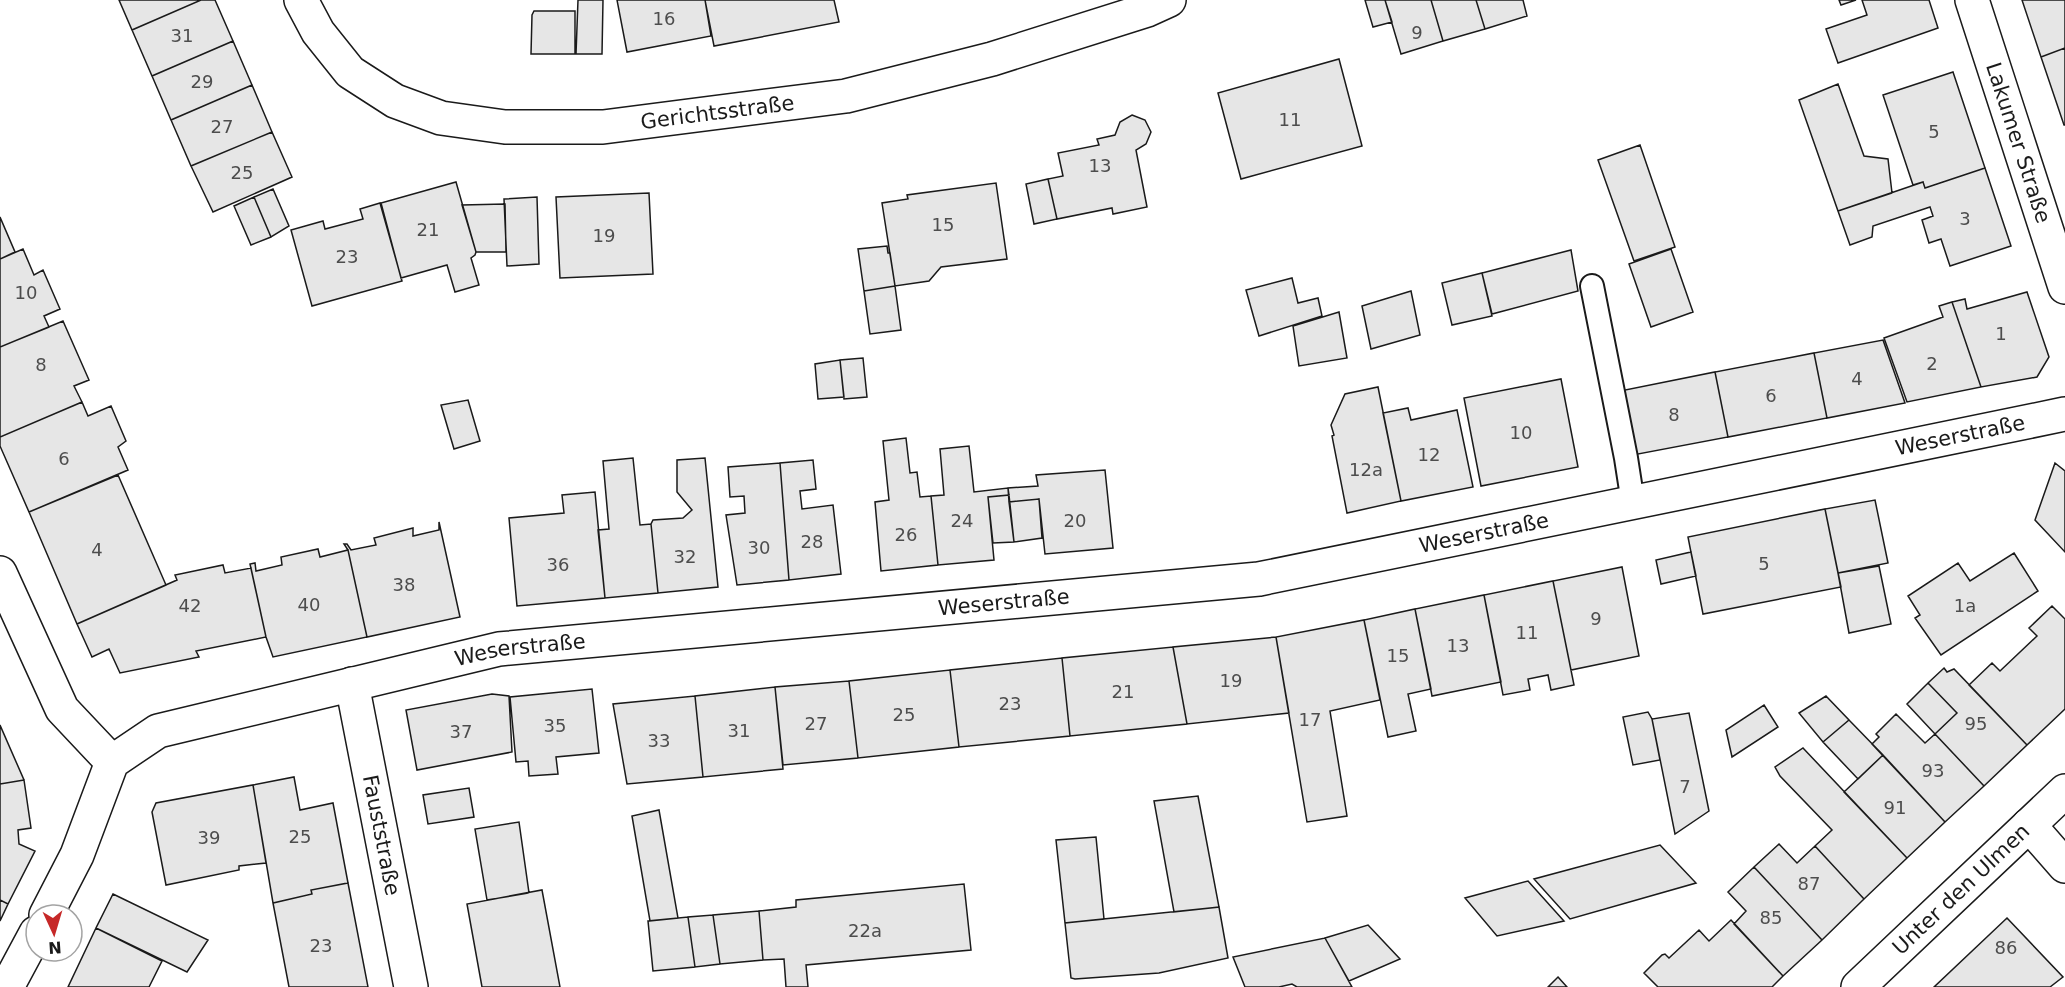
<svg xmlns="http://www.w3.org/2000/svg" width="2065" height="987" font-family="'DejaVu Sans',sans-serif">
<style>
.building{fill:#e6e6e6;stroke:#1a1a1a;stroke-width:1.5}
.lines{fill:none;stroke-linecap:round;stroke-linejoin:round}
.lane-casing{stroke:#1a1a1a;stroke-width:26}
.street-casing{stroke:#1a1a1a;stroke-width:36}
.secondary-casing{stroke:#1a1a1a;stroke-width:36}
.lane{stroke:#fff;stroke-width:22}
.street{stroke:#fff;stroke-width:33}
.secondary{stroke:#fff;stroke-width:33}
.labels{text-anchor:middle;dominant-baseline:central;stroke-width:4.5;stroke-linejoin:round;paint-order:stroke}
.number-label{font-size:18px;fill:#4d4d4d}
.street-label{font-size:21px;fill:#1a1a1a;stroke:#fff}
</style>
<rect width="100%" height="100%" fill="#fff"/>
<!-- building -->
<path class="building" d="M119,0H201L132,30Z
M201,0H215L233,41L152,76L132,30Z
M578,0H603L602,54H576Z
M617,0H705L711,36L627,52Z
M705,0H834L839,22L714,46Z
M1365,0H1385L1392,22L1373,27Z
M1385,0H1431L1443,41L1401,54Z
M1431,0H1476L1485,29L1443,41Z
M1476,0H1523L1527,16L1485,29Z
M1839,0H1856L1841,5Z
M1862,0H1929L1938,28L1838,63L1826,29L1867,15Z
M2022,0H2065V48L2041,57Z
M534,11H575V54H531L532,15Z
M233,41L252,85L171,120L152,76Z
M2065,48V125H2064L2041,57Z
M1339,59L1362,146L1241,179L1218,93Z
M1953,72L1985,168L1925,188L1923,182L1913,185L1883,95Z
M1838,84L1864,156L1888,159L1892,193L1838,211L1799,100Z
M252,85L272,132L191,166L171,120Z
M1132,115L1145,120L1151,132L1146,144L1136,150L1147,207L1113,214L1112,208L1057,219L1048,179L1063,176L1058,153L1099,145L1097,139L1115,135L1120,122Z
M272,132L292,177L213,212L191,166Z
M1640,145L1675,247L1634,261L1598,160Z
M1985,168L2011,246L1950,266L1941,239L1929,243L1922,220L1933,216L1930,207L1873,226L1872,237L1850,245L1838,211L1923,182L1925,188Z
M1048,179L1057,219L1034,224L1026,184Z
M456,182L476,252L475,255L471,258L479,285L455,292L447,265L401,278L381,203Z
M996,183L1007,259L941,267L929,281L895,286L882,203L908,199L907,195Z
M273,189L289,226L271,237L254,197Z
M649,193L653,274L560,278L556,197Z
M254,197L271,237L251,245L234,206Z
M537,197L539,264L507,266L504,199Z
M380,203L402,281L312,306L291,230L323,221L325,229L363,219L360,209Z
M505,204L506,252H476L462,205Z
M0,217L15,252L0,259Z
M887,246L888,253H890L895,286L864,291L858,249Z
M23,249L34,275L43,270L60,309L44,316L49,327L0,347V259Z
M1671,249L1693,312L1651,327L1629,264Z
M1571,250L1578,291L1492,314L1482,273Z
M1482,273L1492,316L1452,325L1442,283Z
M1292,278L1298,303L1318,298L1322,316L1259,336L1246,290Z
M895,286L901,330L870,334L864,291Z
M1411,291L1420,335L1371,349L1362,306Z
M2027,292L2049,357L2037,377L1981,387L1952,302L1965,299L1967,309Z
M1952,302L1981,387L1907,402L1884,338L1943,317L1939,306Z
M1339,312L1347,358L1299,366L1293,326Z
M63,321L89,380L74,386L82,402L0,437V347Z
M1883,340L1905,403L1827,418L1814,353Z
M1814,353L1827,418L1728,437L1715,372Z
M863,358L867,397L844,399L840,360Z
M840,360L844,397L818,399L815,364Z
M1715,372L1728,437L1633,455L1620,391Z
M1561,379L1578,467L1481,486L1464,398Z
M1378,387L1401,501L1347,513L1332,436L1334,435L1331,425L1345,394Z
M468,400L480,441L454,449L441,405Z
M82,402L88,416L111,406L126,441L118,447L128,470L29,512L0,446V437Z
M1408,408L1411,420L1457,410L1473,487L1401,501L1383,413Z
M906,438L910,473L917,472L920,497L931,496L938,565L881,571L875,502L889,500L883,441Z
M969,446L974,492L1008,488L1009,495L988,497L994,560L938,565L931,496L944,495L940,449Z
M633,458L640,525L651,524L658,593L605,598L598,530L609,529L603,461Z
M705,458L718,587L658,593L651,524L653,520L683,518L692,510L677,492V460Z
M813,460L816,489L800,491L802,509L833,505L841,574L789,580L780,463Z
M780,463L789,580L737,585L726,515L745,513L744,496L730,497L728,467Z
M2055,463L2065,471V552L2035,520Z
M1105,470L1113,548L1045,554L1039,499L1009,502L1008,488L1038,486L1036,475Z
M118,475L166,585L77,624L29,512Z
M595,492L605,598L517,606L509,518L564,513L562,495Z
M1009,495L1014,542L993,543L988,497Z
M1039,499L1042,538L1014,542L1009,502Z
M1875,500L1888,563L1838,573L1825,509Z
M1825,509L1841,587L1703,614L1688,537Z
M439,522L460,617L367,637L348,550L344,544H347L351,550L376,545L374,538L413,528V536L439,530Z
M318,549L320,557L348,550L367,637L273,657L266,637L250,564L255,563L256,571L282,565L281,557Z
M1691,552L1696,576L1661,584L1656,560Z
M2014,553L2038,591L1941,655L1915,618L1920,615L1908,596L1958,563L1970,581Z
M223,565L225,573L251,568L266,637L196,651L199,657L120,673L109,649L92,657L77,624L177,580L175,575Z
M1879,566L1891,624L1849,633L1838,573Z
M1622,567L1639,656L1571,670L1553,581Z
M1553,581L1574,685L1551,690L1548,675L1528,679L1530,690L1503,695L1484,595Z
M1484,595L1501,682L1432,696L1415,609Z
M2052,606L2065,619V709L2027,745L1969,685L1992,663L2000,671L2037,636L2029,628Z
M1415,609L1431,689L1408,694L1416,731L1388,737L1364,620Z
M1364,620L1380,700L1330,711L1347,816L1307,822L1276,637Z
M1276,637L1289,713L1187,724L1173,647Z
M1173,647L1187,724L1070,736L1062,658Z
M1062,658L1070,736L959,747L950,670Z
M1944,668L1947,672L1954,669L2027,745L1984,786L1935,734L1957,713L1928,683Z
M950,670L959,747L858,758L849,681Z
M849,681L858,758L783,765L775,687Z
M1928,683L1957,713L1935,734L1907,704Z
M775,687L783,769L703,777L695,696Z
M592,689L599,753L556,757L558,774L529,776L528,761L516,762L510,697Z
M492,694L509,696L512,752L417,770L406,710Z
M695,696L703,777L627,784L613,704Z
M1826,696L1849,720L1823,742L1799,713Z
M1764,705L1778,727L1732,757L1726,730Z
M1648,712L1652,719L1660,760L1633,765L1623,717Z
M1689,713L1709,811L1675,834L1652,719Z
M1896,714L1925,743L1935,734L1984,786L1945,822L1872,744L1879,737L1876,734Z
M1849,720L1883,755L1858,779L1823,742Z
M0,725L24,780L0,784Z
M1803,748L1907,858L1864,899L1815,846L1832,830L1780,776L1775,767Z
M1883,755L1945,822L1907,858L1844,792Z
M294,777L300,810L333,803L348,883L311,890L312,894L273,903L253,785Z
M24,780L31,828L18,830L19,844L35,851L8,904L0,900V784Z
M253,785L266,863L239,866V870L166,885L152,812L156,803Z
M469,788L474,817L428,824L423,795Z
M1198,796L1219,907L1174,912L1154,801Z
M659,810L678,918L650,921L632,816Z
M519,822L529,893L487,900L475,829Z
M1096,837L1104,919L1065,923L1056,840Z
M1779,844L1797,863L1815,846L1864,899L1822,940L1754,867Z
M1660,845L1696,883L1570,919L1534,879Z
M1754,867L1822,940L1783,976L1734,924L1746,911L1728,892Z
M1528,881L1564,921L1497,936L1465,898Z
M348,883L368,987H289L273,903L312,894L311,890Z
M964,884L971,950L806,965L808,987H786L784,959L763,960L759,911L796,907V900Z
M542,890L560,987H482L467,904Z
M113,894L208,940L187,972L96,928Z
M0,900L8,904L0,921Z
M1219,907L1228,958L1159,973L1075,979L1071,978L1065,923Z
M759,911L763,960L720,964L713,915Z
M713,915L720,964L695,967L688,917Z
M688,917L695,967L653,971L648,921Z
M2007,918L2063,977L2050,987H1934Z
M1731,920L1783,976L1772,987H1658L1644,973L1662,955L1665,954L1669,958L1699,930L1709,941Z
M1368,925L1400,959L1349,981L1325,938Z
M96,928L162,961L149,987H68Z
M1325,938L1352,987H1297L1292,984L1279,987H1245L1233,957Z
M1558,977L1567,987H1548Z"/>
<g class="lines">
<!-- lane casing -->
<g class="lane-casing">
<path id="lane" d="M1592,286L1626,458L1633,503"/>
</g>
<!-- street casing -->
<g class="street-casing">
<g id="street">
<path id="s1" d="M301,0L318,32L350,72L395,101L441,118L505,127H603L846,96L992,59L1147,10L1169,0"/>
<path id="s2" d="M1972,0L2065,287"/>
<path d="M0,573L62,709L112,762"/>
<path id="s3" d="M352,684L411,987"/>
<path d="M2029,825L2065,866"/>
<path id="s4" d="M46,915L77,855L112,762L158,731L499,649L1259,579L2065,414"/>
<path d="M7,987L36,933"/>
</g>
</g>
<!-- secondary casing -->
<g class="secondary-casing">
<g id="secondary">
<path id="s5" d="M1858,987L2065,791"/>
</g>
</g>
<!-- lane -->
<use href="#lane" class="lane"/>
<!-- street -->
<use href="#street" class="street"/>
<!-- secondary -->
<use href="#secondary" class="secondary"/>
</g>
<g class="labels">
<!-- number labels -->
<g class="number-label">
<text x="664" y="18">16</text>
<text x="1417" y="32">9</text>
<text x="182" y="35">31</text>
<text x="202" y="81">29</text>
<text x="1290" y="119">11</text>
<text x="222" y="126">27</text>
<text x="1934" y="131">5</text>
<text x="1100" y="165">13</text>
<text x="242" y="172">25</text>
<text x="1965" y="218">3</text>
<text x="943" y="224">15</text>
<text x="428" y="229">21</text>
<text x="604" y="235">19</text>
<text x="347" y="256">23</text>
<text x="26" y="292">10</text>
<text x="2001" y="333">1</text>
<text x="1932" y="363">2</text>
<text x="41" y="364">8</text>
<text x="1857" y="378">4</text>
<text x="1771" y="395">6</text>
<text x="1674" y="414">8</text>
<text x="1521" y="432">10</text>
<text x="1429" y="454">12</text>
<text x="64" y="458">6</text>
<text x="1366" y="469">12a</text>
<text x="962" y="520">24</text>
<text x="1075" y="520">20</text>
<text x="906" y="534">26</text>
<text x="812" y="541">28</text>
<text x="759" y="547">30</text>
<text x="97" y="549">4</text>
<text x="685" y="556">32</text>
<text x="1764" y="563">5</text>
<text x="558" y="564">36</text>
<text x="404" y="584">38</text>
<text x="309" y="604">40</text>
<text x="190" y="605">42</text>
<text x="1965" y="605">1a</text>
<text x="1596" y="618">9</text>
<text x="1527" y="632">11</text>
<text x="1458" y="645">13</text>
<text x="1398" y="655">15</text>
<text x="1231" y="680">19</text>
<text x="1123" y="691">21</text>
<text x="1010" y="703">23</text>
<text x="904" y="714">25</text>
<text x="1310" y="719">17</text>
<text x="816" y="723">27</text>
<text x="1976" y="723">95</text>
<text x="555" y="725">35</text>
<text x="739" y="730">31</text>
<text x="461" y="731">37</text>
<text x="659" y="740">33</text>
<text x="1933" y="770">93</text>
<text x="1685" y="786">7</text>
<text x="1895" y="807">91</text>
<text x="300" y="836">25</text>
<text x="209" y="837">39</text>
<text x="1809" y="883">87</text>
<text x="1771" y="917">85</text>
<text x="865" y="930">22a</text>
<text x="321" y="945">23</text>
<text x="2006" y="947">86</text>
</g>
<!-- street labels -->
<g class="street-label">
<text stroke="none"><textPath href="#s1" startOffset="468">Gerichtsstraße</textPath></text>
<text stroke="none"><textPath href="#s2" startOffset="150">Lakumer Straße</textPath></text>
<text stroke="none"><textPath href="#s4" startOffset="2052">Weserstraße</textPath></text>
<text stroke="none"><textPath href="#s4" startOffset="1566">Weserstraße</textPath></text>
<text stroke="none"><textPath href="#s4" startOffset="1080">Weserstraße</textPath></text>
<text stroke="none"><textPath href="#s4" startOffset="594">Weserstraße</textPath></text>
<text stroke="none"><textPath href="#s3" startOffset="154">Fauststraße</textPath></text>
<text stroke="none"><textPath href="#s5" startOffset="142">Unter den Ulmen</textPath></text>
</g>
</g>
<!-- north arrow -->
<g transform="translate(54 933) rotate(176)"><circle r="28" fill="#ffffff" stroke="#a3a3a3" stroke-width="1.5"/>
<path d="M0-4.5L10 22L0 15L-10 22Z" fill="#c62828"/>
<text y="-9" font-size="16" font-weight="bold" text-anchor="middle" fill="#1a1a1a">N</text>
</g>
</svg>
